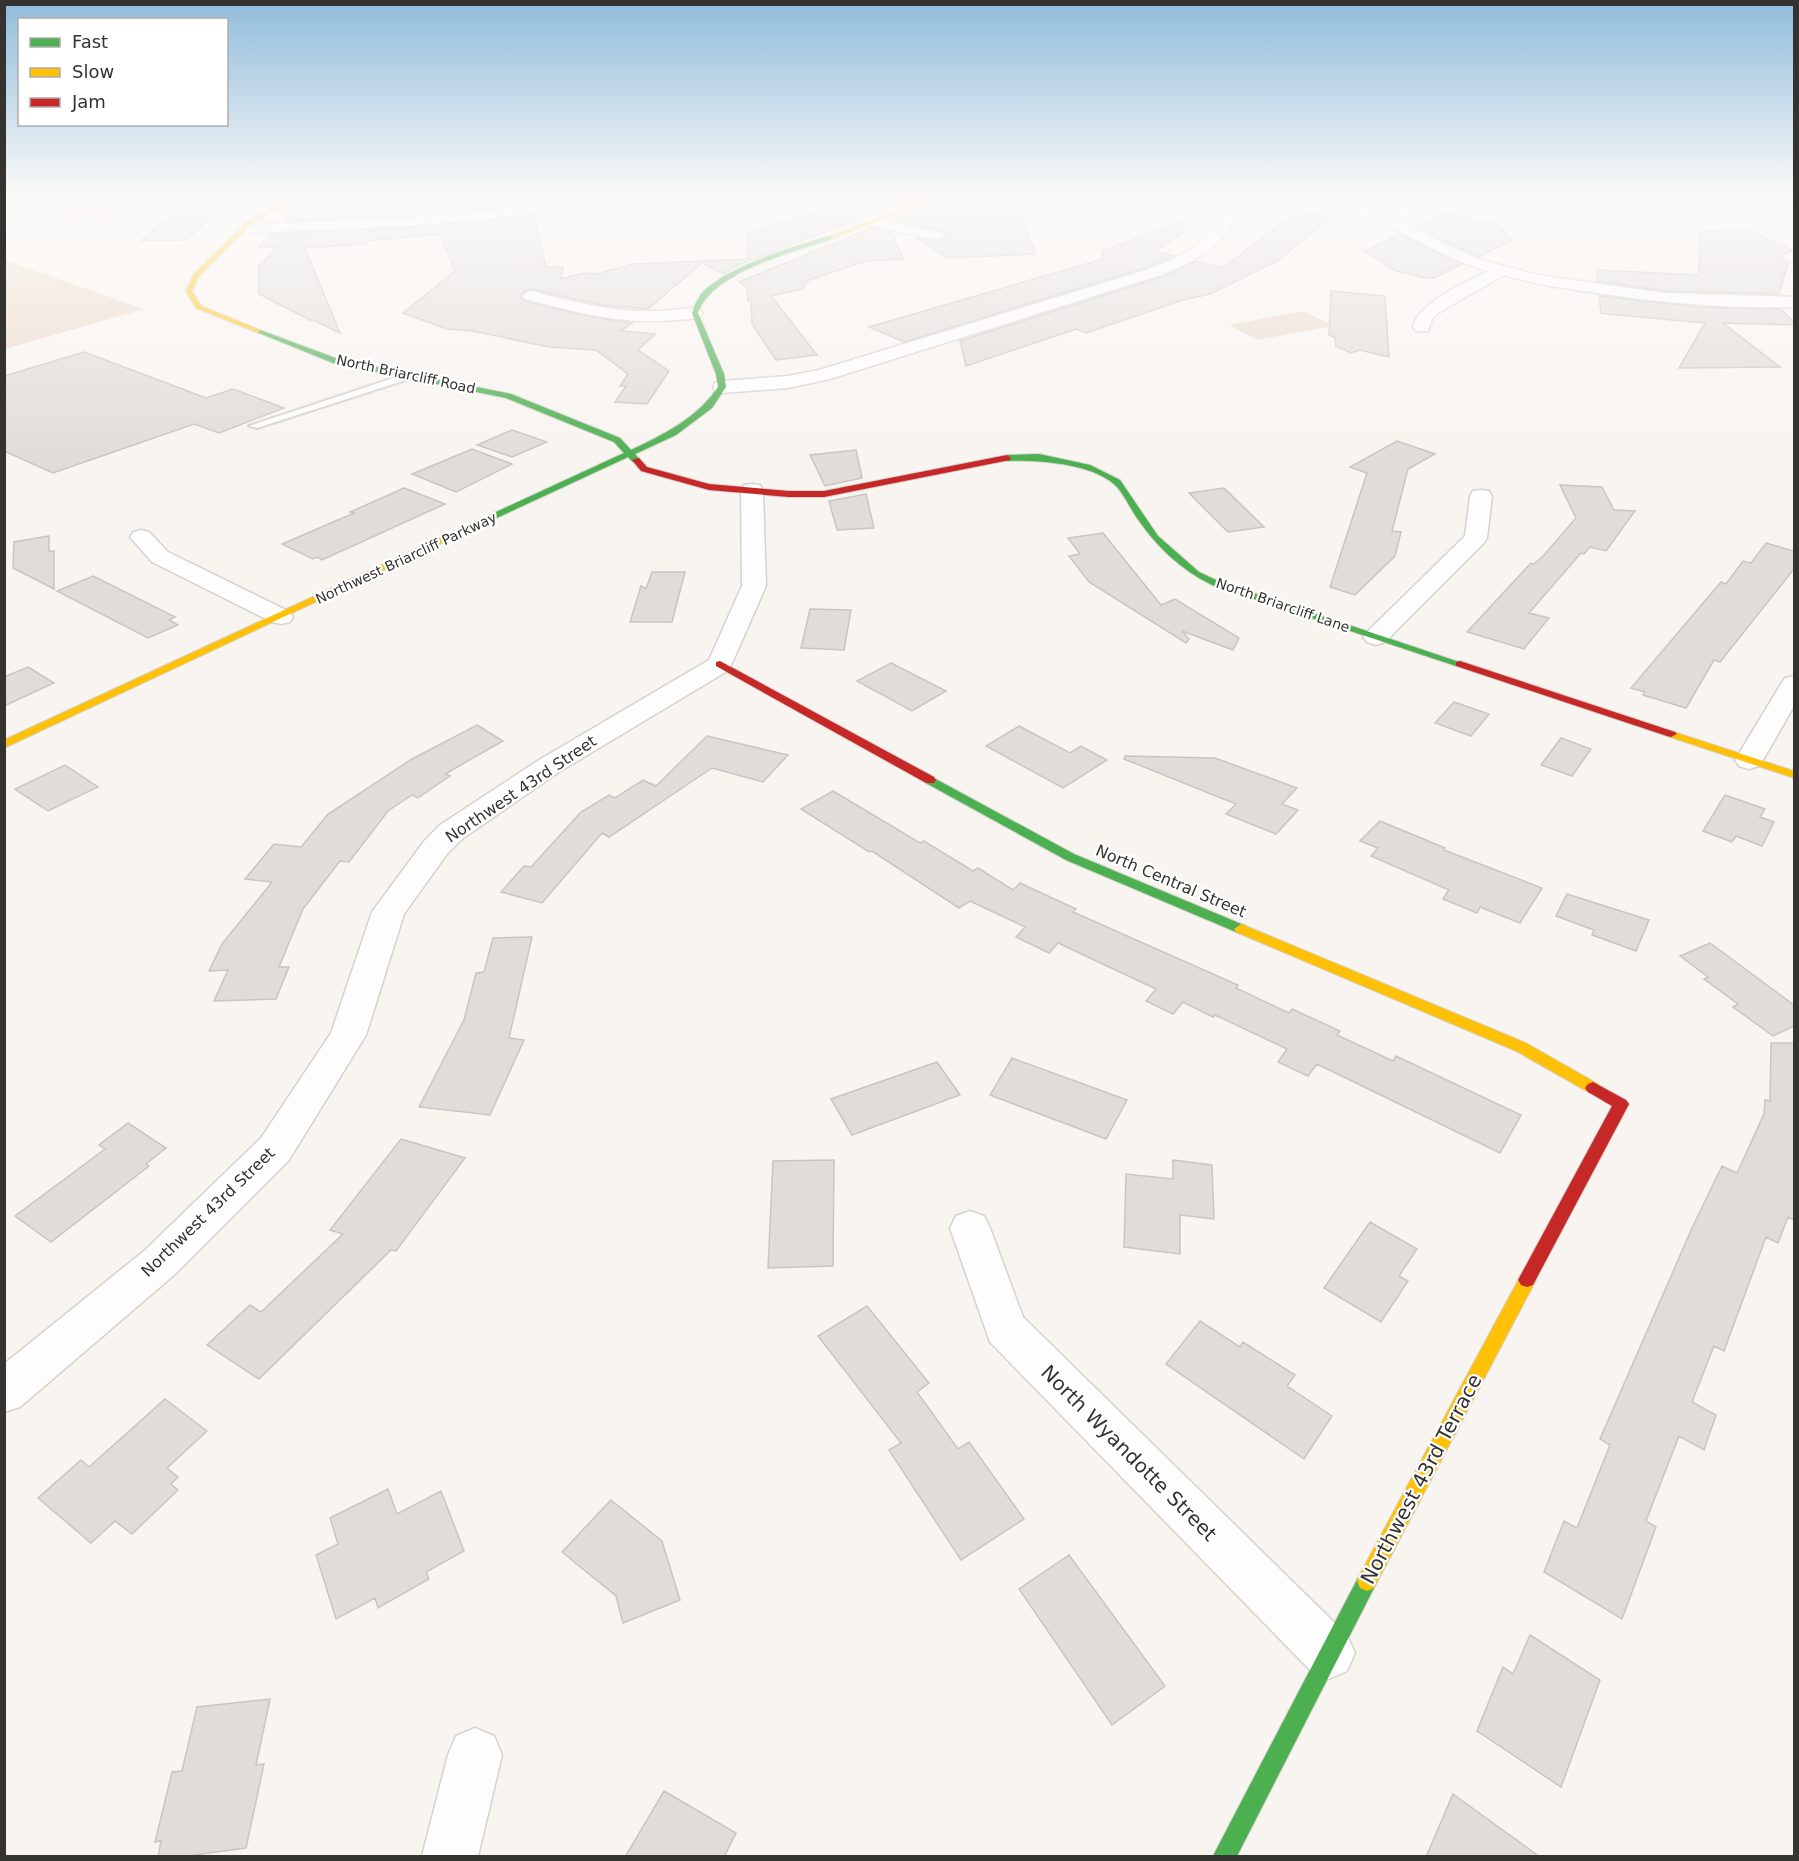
<svg xmlns="http://www.w3.org/2000/svg" width="1799" height="1861" font-family="'DejaVu Sans',sans-serif">
<style>
.green{fill:#eadacb}
.building{fill:#dfdcd9;stroke:#c8c5c2;stroke-width:1.5}
.lines{fill:none;stroke-linecap:round;stroke-linejoin:round}
.lane-casing{stroke:#d5d2cf;stroke-width:4}
.street-casing{stroke:#d5d2cf;stroke-width:3}
.fast-casing{stroke:#d5d2cf;stroke-width:2}
.slow-casing{stroke:#d5d2cf;stroke-width:2}
.jam-casing{stroke:#d5d2cf;stroke-width:2}
.lane{fill:#fefdfd;fill-rule:evenodd}
.street{fill:#fefdfd;fill-rule:evenodd}
.fast{fill:#4caf50;fill-rule:evenodd}
.slow{fill:#ffc107;fill-rule:evenodd}
.jam{fill:#c62828;fill-rule:evenodd}
.labels{text-anchor:middle;dominant-baseline:central;stroke-width:4.5;stroke-linejoin:round;paint-order:stroke}
.far-street-label{font-size:14px;fill:#353330;stroke:#fff}
.street-label{font-size:16px;fill:#353330;stroke:#fff}
.near-street-label{font-size:20px;fill:#353330;stroke:#fff}
</style>
<rect width="100%" height="100%" fill="#f8f4f0"/>
<!-- green -->
<path class="green" d="M99,197H137L95,218L59,216Z
M5,260L132,305L144,309L5,349Z
M1304,311L1333,326L1257,340L1229,325Z"/>
<!-- building -->
<path class="building" d="M211,197H233L186,240L141,241L186,202Z
M478,197H529L531,205L406,216L284,221L296,209L384,207V205L438,203Z
M848,197H917L738,265L723,274L702,263L648,309L601,305L532,289L523,292L521,297L524,301L582,315L632,323L621,331L655,334L638,350L669,371L647,404L615,402L626,386H620L628,374L596,350L549,347L473,331L447,329L403,313L455,271L440,234L367,241L366,244L305,248L340,333L313,320H310L259,294V266L278,247H259L272,234L406,228L534,216L546,267H563L561,279L584,273L596,274L634,264L748,259V234L852,200Z
M946,197H1014L1036,254L948,258L914,237L939,242L947,237L943,231L893,220Z
M1299,210L1330,218L1277,261L1210,294L1183,300L1086,333L1076,329L966,366L960,341L1162,277L1196,261L1223,268Z
M1445,214L1498,225L1512,240L1478,257L1416,227Z
M1180,222L1185,232L1155,251L1174,256L1148,267L904,342L869,327L1103,259L1102,251Z
M872,228L892,232L903,259L866,261L809,280L802,289L771,296L817,355L776,360L752,324L751,300L748,301L747,287L739,282Z
M1746,229L1792,250L1780,257L1788,263L1779,294L1665,291L1598,281L1597,270L1699,275L1700,232Z
M1400,234L1444,256L1462,264L1434,278H1426L1396,271L1364,251Z
M1331,291L1385,296L1389,357L1360,350L1351,353L1336,346L1335,338L1329,335Z
M1599,296L1698,307L1781,309L1794,322V325L1723,323L1780,367L1679,368L1705,323L1608,314L1601,313Z
M84,352L206,398L233,389L284,408L219,433L194,424L53,473L4,451V376Z
M512,430L547,442L512,457L477,445Z
M1397,441L1435,454L1408,469L1392,531L1401,532L1395,556L1355,595L1330,587L1367,473L1350,467Z
M472,449L512,464L456,492L412,474Z
M856,450L862,478L825,486L810,455Z
M1560,485L1602,487L1614,510L1635,511L1606,551L1590,547L1584,554L1581,553L1529,613L1549,618L1524,649L1467,632L1531,563L1534,564L1544,555L1576,518Z
M404,488L445,504L322,560L317,557L313,559L282,544L354,513L350,512Z
M1224,488L1264,527L1228,532L1189,493Z
M866,494L874,528L837,530L829,501Z
M1103,533L1161,605L1175,599L1239,638L1233,650L1182,631L1189,639L1186,643L1089,582L1069,556L1080,554L1068,538Z
M49,536V551H54V589L13,568L14,542Z
M1766,543L1794,551V569L1720,662L1714,660L1686,708L1643,695L1645,692L1631,688L1721,582L1726,584L1743,561L1751,563Z
M652,572H685L672,622H630L641,586L646,589Z
M93,576L175,617L169,620L178,625L148,638L57,591Z
M810,609L851,610L844,650L801,648Z
M891,663L946,691L912,711L857,681Z
M28,667L54,683L4,706V677Z
M1454,702L1489,714L1471,736L1435,723Z
M477,725L503,741L445,774L450,776L418,798L412,795L388,811L349,862L340,861L303,909L279,967H289L276,999L214,1001L228,970L209,971L222,944L272,882L245,879L274,844L301,847L328,814L412,759Z
M1019,726L1070,753L1081,746L1107,760L1063,788L986,746Z
M707,736L788,755L763,782L712,768L609,837L602,833L542,903L501,892L524,866L531,867L581,812L609,795L615,798L643,780L656,786Z
M1561,738L1591,749L1572,776L1541,765Z
M1125,756L1215,758L1297,788L1282,804L1298,810L1276,834L1226,814L1236,804L1124,759Z
M65,765L98,787L48,811L15,789Z
M833,791L920,843L924,841L973,871L978,868L1013,890L1020,883L1076,909L1073,912L1238,985L1236,988L1289,1013L1292,1009L1340,1031L1337,1035L1393,1061L1396,1056L1521,1115L1500,1153L1317,1064L1308,1076L1278,1062L1287,1049L1215,1015L1213,1017L1183,1002L1173,1014L1146,1001L1156,989L1058,943L1049,953L1016,937L1025,927L970,901L959,908L872,851L869,852L801,809Z
M1725,795L1765,809L1760,817L1774,822L1762,846L1736,836L1732,842L1703,831Z
M1380,821L1445,848L1444,850L1542,888L1520,923L1480,907L1477,913L1443,899L1449,890L1371,856L1378,848L1360,841Z
M1567,894L1649,920L1636,951L1592,935L1594,930L1556,916Z
M532,937L509,1038L524,1040L490,1115L419,1107L464,1020L476,973L484,972L493,938Z
M1710,943L1794,1005V1026L1773,1036L1733,1007L1738,1004L1704,979L1708,977L1680,956Z
M1771,1043H1794V1220L1788,1217L1778,1243L1766,1237L1724,1351L1714,1346L1692,1402L1716,1415L1704,1450L1679,1436L1646,1521L1656,1527L1622,1619L1544,1572L1564,1521L1577,1528L1610,1445L1600,1439L1692,1228L1722,1166L1737,1173L1764,1114L1765,1100L1770,1101Z
M1012,1058L1127,1100L1106,1139L990,1095Z
M937,1062L960,1095L852,1135L831,1099Z
M128,1123L166,1148L146,1164L149,1166L51,1242L15,1216L105,1149L99,1145Z
M401,1139L465,1158L396,1251L391,1250L259,1379L207,1345L250,1305L261,1312L343,1234L330,1230Z
M834,1160L833,1266L768,1268L773,1161Z
M1173,1160L1212,1165L1214,1219L1180,1215V1254L1124,1247L1126,1174L1173,1179Z
M1370,1222L1417,1249L1399,1276L1408,1281L1381,1322L1324,1288Z
M867,1306L929,1383L917,1392L958,1449L969,1442L1024,1519L961,1560L889,1450L901,1443L818,1336Z
M1200,1321L1240,1347L1243,1342L1295,1375L1287,1386L1332,1416L1304,1459L1166,1364Z
M165,1399L207,1431L167,1468L178,1477L171,1484L178,1490L132,1534L115,1521L91,1543L38,1498L81,1460L89,1467Z
M388,1489L397,1514L441,1491L464,1551L426,1572L429,1579L378,1608L375,1598L336,1619L316,1555L338,1544L330,1518Z
M611,1500L662,1541L680,1600L623,1623L616,1596L562,1552Z
M1069,1555L1165,1686L1112,1725L1019,1589Z
M1530,1635L1600,1680L1561,1787L1477,1731L1503,1667L1513,1674Z
M270,1699L256,1765L264,1764L246,1848L179,1857H158L161,1841L155,1842L172,1772L182,1771L197,1707Z
M664,1791L736,1833L724,1857H625Z
M1453,1794L1540,1857H1426Z"/>
<g class="lines">
<!-- lane casing -->
<g class="lane-casing">
<path id="lane" d="M412,372L417,375L415,377L257,428L249,426Z"/>
</g>
<!-- street casing -->
<g class="street-casing">
<path id="street" d="M1224,197H1238C1231,247 1202,257 1161,275L830,379L788,388L722,393L715,391L713,387L715,383L722,381L788,376L819,370L1149,269C1189,252 1216,244 1224,197Z
M1278,197H1310L1380,213L1413,203L1420,197H1436L1423,209L1393,219L1475,258L1538,275L1665,293L1794,297V307C1730,309 1666,303 1603,294C1569,289 1536,285 1504,275L1438,313L1432,319L1428,331H1416L1413,327C1420,300 1465,284 1488,271C1448,260 1414,236 1375,221C1346,210 1315,206 1285,201Z
M540,206L547,210L545,213L406,226L243,233L236,229L243,225L406,218Z
M870,217L943,233L945,236L938,240L865,224L863,221L865,218Z
M1790,252L1794,254V263L1785,260L1782,257Z
M531,291C579,303 622,315 673,310C683,309 697,305 703,313C698,320 686,319 677,320C622,325 579,313 525,299L523,296L525,293Z
M752,484L760,485L763,490L766,586L729,670L559,772L462,839L447,854L404,914L366,1035L289,1160L174,1275L20,1407L4,1412V1364L144,1251L261,1138L331,1033L372,912L425,840L440,825L539,760L709,660L742,586L741,490L744,485Z
M1481,490L1489,491L1492,496L1487,538L1484,543L1385,642L1376,645L1367,642L1363,637L1367,632L1465,536L1470,496L1473,491Z
M141,530L149,532L168,552L290,612L293,617L290,622L281,624L272,622L152,562L130,537L133,532Z
M1794,676V706L1763,760L1759,766L1749,769L1739,766L1735,760L1781,684L1785,678Z
M970,1211L984,1216L990,1228L1023,1317L1347,1635L1355,1653L1347,1671L1329,1679L1311,1671L990,1342L950,1228L956,1216Z
M475,1728L494,1736L502,1755L478,1856H422L448,1755L456,1736Z"/>
</g>
<!-- fast casing -->
<g class="fast-casing">
<path id="fast" d="M832,235L834,238C796,252 712,271 698,313L724,374L726,387L712,408L676,435L635,454L640,460L639,462H633L628,457L460,535L457,534V530L624,453L614,442L506,398L333,363L254,331L260,330L338,359L511,394L620,438L631,450C665,434 697,418 718,387L716,374L692,313C695,304 699,295 706,289C734,264 796,246 832,235Z
M1039,454L1090,465L1120,480L1158,536L1199,572L1218,581L1465,664L1464,666H1456L1212,585C1181,570 1156,546 1137,518C1130,508 1123,492 1114,484C1089,463 1037,460 1007,461L1003,458L1007,455Z
M930,776L1074,854L1246,926L1248,929L1241,934L1236,932L1066,860L926,783L924,780Z
M1367,1571L1374,1574L1377,1581L1374,1588L1237,1856H1213L1360,1574Z"/>
</g>
<!-- slow casing -->
<g class="slow-casing">
<path id="slow" d="M292,197H300L252,223L199,276L192,291L201,306L260,330V332H256L196,308L186,291L194,274L248,221Z
M931,197H940L834,238L829,237Z
M457,530L465,532L4,748V740Z
M1671,731L1794,771V778L1667,736L1665,734Z
M1241,924L1526,1043L1598,1084L1601,1088L1598,1092H1588L1516,1051L1236,932L1234,929Z
M1527,1273L1533,1275L1536,1280L1374,1588L1367,1591L1360,1588L1357,1581L1360,1574L1521,1275Z"/>
</g>
<!-- jam casing -->
<g class="jam-casing">
<path id="jam" d="M1007,455L1011,458L1010,460L824,497H789L709,490L641,471L632,460L639,458L647,467L709,484L789,491H824Z
M720,661L934,777L936,780L934,783H926L716,666V662Z
M1460,661L1675,732L1677,734L1671,737L1667,736L1456,666V662Z
M1593,1082L1626,1100L1629,1104L1533,1285L1527,1287L1521,1285L1518,1280L1612,1106L1588,1092L1585,1088L1588,1084Z"/>
</g>
<!-- lane -->
<use href="#lane" class="lane"/>
<!-- street -->
<use href="#street" class="street"/>
<!-- fast -->
<use href="#fast" class="fast"/>
<!-- slow -->
<use href="#slow" class="slow"/>
<!-- jam -->
<use href="#jam" class="jam"/>
</g>
<!-- sky -->
<linearGradient id="sky" x2="0" y2="1"><stop stop-color="#90bcdb"/><stop offset="0.43" stop-color="#fcfaf8"/><stop offset="1" stop-color="#fcfaf8" stop-opacity="0"/></linearGradient>
<rect width="1799" height="458" fill="url(#sky)"/>
<g class="labels">
<!-- far-street labels -->
<g class="far-street-label">
<text transform="translate(406 374) rotate(12)">North Briarcliff Road</text>
<text transform="translate(406 558) rotate(-25)">Northwest Briarcliff Parkway</text>
<text transform="translate(1283 605) rotate(19)">North Briarcliff Lane</text>
</g>
<!-- street labels -->
<g class="street-label">
<text transform="translate(521 789) rotate(-34)">Northwest 43rd Street</text>
<text transform="translate(1171 881) rotate(23)">North Central Street</text>
<text transform="translate(208 1212) rotate(-44)">Northwest 43rd Street</text>
</g>
<!-- near-street labels -->
<g class="near-street-label">
<text transform="translate(1129 1453) rotate(45)">North Wyandotte Street</text>
<text transform="translate(1421 1479) rotate(-62)">Northwest 43rd Terrace</text>
</g>
</g>
<!-- border -->
<rect width="1799" height="1861" fill="none" stroke="#353330" stroke-width="12"/>
<!-- legend -->
<rect x="18" y="18" width="210" height="108" fill="#ffffff" stroke="#aeadac" stroke-width="1.5"/>
<rect x="30" y="38" width="30" height="9" fill="#4caf50" stroke="#aeadac" stroke-width="1.5"/>
<text x="72" y="48" font-size="18" fill="#353330">Fast</text>
<rect x="30" y="68" width="30" height="9" fill="#ffc107" stroke="#aeadac" stroke-width="1.5"/>
<text x="72" y="78" font-size="18" fill="#353330">Slow</text>
<rect x="30" y="98" width="30" height="9" fill="#c62828" stroke="#aeadac" stroke-width="1.5"/>
<text x="72" y="108" font-size="18" fill="#353330">Jam</text>
</svg>
